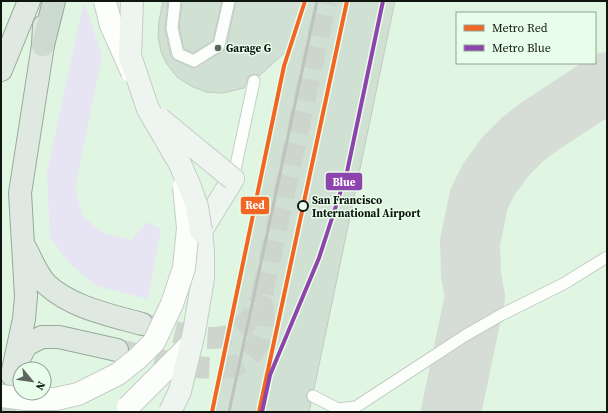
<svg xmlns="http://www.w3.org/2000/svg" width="608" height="413" font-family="'Source Serif 4',serif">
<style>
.built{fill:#e1f5e3;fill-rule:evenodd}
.green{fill:#e7e5f3}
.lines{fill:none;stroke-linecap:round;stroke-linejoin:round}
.taxiway{stroke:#d6ddd6;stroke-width:60}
.building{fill:#d0e0d2;stroke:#c2cac3}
.tertiary-tunnel{stroke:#cdd6cd;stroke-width:22;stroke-dasharray:22 11;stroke-linecap:butt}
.primary-tunnel{stroke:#cdd6cd;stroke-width:22;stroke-dasharray:22 11;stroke-linecap:butt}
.service-casing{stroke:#c4cdc5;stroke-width:13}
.secondary-casing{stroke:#c4cdc5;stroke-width:24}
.primary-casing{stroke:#97a99a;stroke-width:24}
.motorway-casing{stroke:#97a99a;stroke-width:24}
.service{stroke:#fcfefc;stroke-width:11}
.secondary{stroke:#eef4ef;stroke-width:22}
.primary{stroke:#e0e9e1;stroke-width:22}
.motorway{stroke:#cddacf;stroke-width:22}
.rail{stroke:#bec2be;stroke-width:3}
.tertiary-bridge-casing{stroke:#c4cdc5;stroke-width:24;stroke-linecap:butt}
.secondary-bridge-casing{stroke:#c4cdc5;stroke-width:24;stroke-linecap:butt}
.tertiary-bridge{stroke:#fcfefc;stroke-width:22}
.secondary-bridge{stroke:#eef4ef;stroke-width:22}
.metro-1-casing{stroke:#e9fdeb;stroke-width:7}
.metro-2-casing{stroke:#e9fdeb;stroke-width:7}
.metro-1{stroke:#f26522;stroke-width:4}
.metro-2{stroke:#8e44ad;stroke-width:4}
.poi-dot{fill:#5d655e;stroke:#e9fdeb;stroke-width:1.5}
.stop-dot{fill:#e9fdeb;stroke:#0f1610;stroke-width:2}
.labels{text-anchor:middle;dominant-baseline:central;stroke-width:3;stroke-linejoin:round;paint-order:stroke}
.poi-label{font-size:11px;font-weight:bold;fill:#0f1610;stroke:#e9fdeb;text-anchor:start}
.stop-label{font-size:11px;font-weight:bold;fill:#0f1610;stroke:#e9fdeb;text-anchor:start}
.line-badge{stroke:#e9fdeb;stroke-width:1.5}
.badge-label{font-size:11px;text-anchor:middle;font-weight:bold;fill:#fff}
</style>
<rect width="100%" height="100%" fill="#eef8ee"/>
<!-- built -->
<path class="built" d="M1,1H607V412H1ZM457,13H595V63H457ZM20,369H44V393H20Z"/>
<!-- green -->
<path class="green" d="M84,1L102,56L75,188L83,217L103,233L132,240L147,222L161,229L148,299L97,286L70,264L50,237L47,173Z"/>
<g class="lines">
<!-- taxiway -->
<path class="taxiway" d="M451,412L475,297L471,275L470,242L479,199L489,179L505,157L523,139L540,126L607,82"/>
</g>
<!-- building -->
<path class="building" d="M163,1H168L165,29L171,56L175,60L194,68L223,51L226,47L236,1H395L314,389L309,390L306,396L307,400L311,403L309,412H215L291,47L259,76L255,74L249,76L244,88L223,93L206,92L191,86L177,77L167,64L161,52L158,36L159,21Z
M182,1H222L213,41L193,53L184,49L179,28Z"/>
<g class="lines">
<!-- tertiary-tunnel -->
<path class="tertiary-tunnel" d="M262,294L326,1"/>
<!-- primary-tunnel -->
<path class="primary-tunnel" d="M143,324C165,329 206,343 227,336C237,333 250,320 255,312C258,307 260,300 262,295
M123,351C149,357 218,378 241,363C248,359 257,348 260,339C265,325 263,309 262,294
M5,412L11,378"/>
<!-- service casing -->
<g class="service-casing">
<path id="service" d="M175,1L172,28L178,54L194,61L219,45L229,1
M233,179L254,81
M313,396L338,409L355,407
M348,412L466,335L501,315L565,283L607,257"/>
</g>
<!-- secondary casing -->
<g class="secondary-casing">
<path id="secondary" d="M194,332L203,278V252L201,231L233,179"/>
</g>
<!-- primary casing -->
<g class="primary-casing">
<path id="primary" d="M1,70L29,1
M26,249C32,261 37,274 46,284C72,308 110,315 142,324
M17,363L26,345L42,337H59L117,350
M12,375L24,319L26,296L20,193L43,45L44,26"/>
</g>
<!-- motorway casing -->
<g class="motorway-casing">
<path id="motorway" d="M43,45L54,1"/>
</g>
<!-- service -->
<use href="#service" class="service"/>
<!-- secondary -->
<use href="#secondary" class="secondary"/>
<!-- primary -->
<use href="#primary" class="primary"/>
<!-- motorway -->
<use href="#motorway" class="motorway"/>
<!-- rail -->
<path class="rail" d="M229,412L317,1"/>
<!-- tertiary-bridge casing -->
<g class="tertiary-bridge-casing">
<path id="tertiary-bridge" d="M105,1L111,25L132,72
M1,396L26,399H56L78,394L118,374L138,358L154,342L172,304L184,268L188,228L184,186
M128,407L191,344"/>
</g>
<!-- secondary-bridge casing -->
<g class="secondary-bridge-casing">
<path id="secondary-bridge" d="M132,1L130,56L148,109L180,164L190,187L197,207L201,231
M160,119L233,179
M170,412L180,391L194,332"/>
</g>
<!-- tertiary-bridge -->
<use href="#tertiary-bridge" class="tertiary-bridge"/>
<!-- secondary-bridge -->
<use href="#secondary-bridge" class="secondary-bridge"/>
<!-- metro-1 casing -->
<g class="metro-1-casing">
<path id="metro-1" d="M212,412L284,66L305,1
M259,412L347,1"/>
</g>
<!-- metro-2 casing -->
<g class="metro-2-casing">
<path id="metro-2" d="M262,412L270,375L319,258L347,172L383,1"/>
</g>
<!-- metro-1 -->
<use href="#metro-1" class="metro-1"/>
<!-- metro-2 -->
<use href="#metro-2" class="metro-2"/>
</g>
<!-- markers -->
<circle class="poi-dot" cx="218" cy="48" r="4"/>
<circle class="stop-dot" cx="303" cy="206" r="5"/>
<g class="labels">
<!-- poi labels -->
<g class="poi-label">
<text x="226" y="48">Garage G</text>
</g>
<!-- stop labels -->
<g class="stop-label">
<text x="312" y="200">San Francisco<tspan x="312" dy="13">International Airport</tspan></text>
</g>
</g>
<g class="line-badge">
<rect x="325" y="172" width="38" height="19" rx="4" fill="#8e44ad"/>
<rect x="240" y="196" width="30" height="19" rx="4" fill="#f26522"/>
</g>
<g class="badge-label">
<text x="344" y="186">Blue</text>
<text x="255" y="209">Red</text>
</g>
<!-- border -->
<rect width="608" height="413" fill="none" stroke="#0f1610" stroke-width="4"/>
<!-- legend -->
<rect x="456" y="12" width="140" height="52" fill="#e9fdeb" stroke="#92a193"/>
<rect x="464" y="25" width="20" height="6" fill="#f26522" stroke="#92a193"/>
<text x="492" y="32" font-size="12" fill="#0f1610">Metro Red</text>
<rect x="464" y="45" width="20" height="6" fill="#8e44ad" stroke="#92a193"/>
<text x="492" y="52" font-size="12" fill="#0f1610">Metro Blue</text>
<!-- north arrow -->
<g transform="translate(32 381) rotate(119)"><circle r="19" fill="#e9fdeb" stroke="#92a193"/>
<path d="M0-3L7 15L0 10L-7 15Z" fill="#5d655e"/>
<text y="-6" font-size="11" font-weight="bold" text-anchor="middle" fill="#0f1610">N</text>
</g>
</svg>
